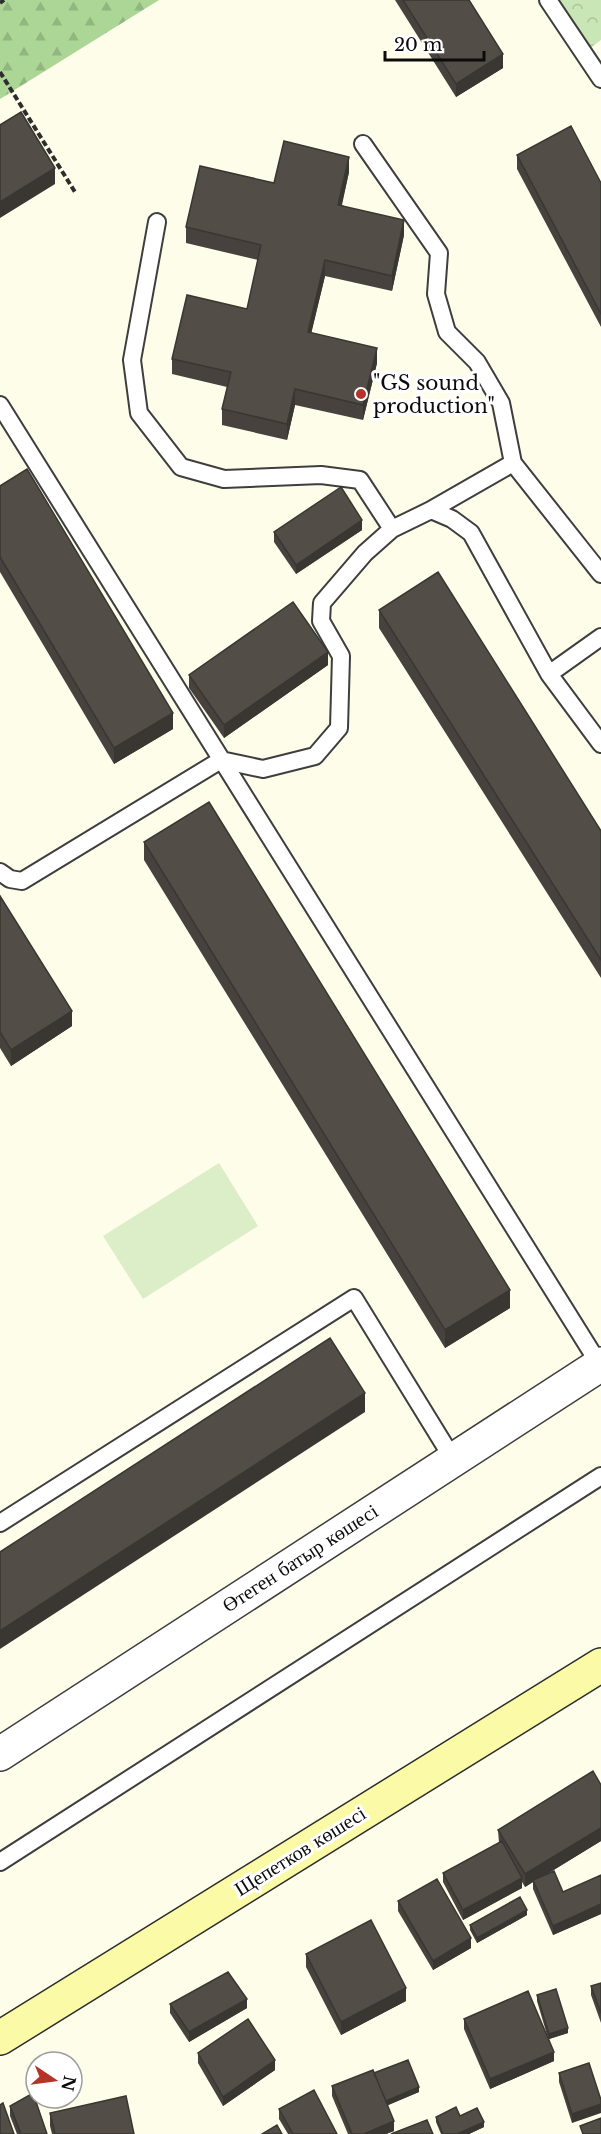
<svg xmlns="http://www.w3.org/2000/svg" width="601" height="2134" font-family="'Libre Baskerville',serif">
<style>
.forest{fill:url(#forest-firs)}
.park{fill:url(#park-crowns)}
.pitch{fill:#dceec7}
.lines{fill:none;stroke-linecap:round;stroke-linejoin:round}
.service-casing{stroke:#3e3e3e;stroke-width:20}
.tertiary-casing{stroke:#3e3e3e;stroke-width:36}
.secondary-casing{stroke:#2d2d2d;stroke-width:36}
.path{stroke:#2d2d2d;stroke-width:4;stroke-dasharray:6 3;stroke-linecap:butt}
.service{stroke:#fff;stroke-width:16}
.tertiary{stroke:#fff;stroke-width:33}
.secondary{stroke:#fbfba7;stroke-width:33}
.wall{fill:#47423e}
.shaded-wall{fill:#3a3632}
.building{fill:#534d48;stroke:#3a3632;stroke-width:1.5}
.poi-dot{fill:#b4342a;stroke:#fff;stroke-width:2}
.labels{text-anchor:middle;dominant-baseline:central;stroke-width:6;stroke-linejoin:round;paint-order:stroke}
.poi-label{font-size:20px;fill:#0b0b0b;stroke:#fff;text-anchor:start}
.street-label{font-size:20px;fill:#0b0b0b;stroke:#fff}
</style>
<defs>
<pattern id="forest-firs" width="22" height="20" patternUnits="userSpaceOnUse" patternTransform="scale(1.5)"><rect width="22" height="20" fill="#abd696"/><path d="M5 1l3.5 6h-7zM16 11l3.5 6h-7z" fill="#92b680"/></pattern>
<pattern id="park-crowns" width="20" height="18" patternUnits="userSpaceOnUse" patternTransform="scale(1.5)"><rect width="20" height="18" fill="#c9e6b6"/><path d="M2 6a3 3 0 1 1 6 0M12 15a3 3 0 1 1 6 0" fill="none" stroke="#abc49b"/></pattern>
</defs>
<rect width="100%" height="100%" fill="#fefde9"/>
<!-- forest -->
<path class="forest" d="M0,0H159L0,99Z"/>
<!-- park -->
<path class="park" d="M557,0H601V40L589,49Z"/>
<!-- pitch -->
<path class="pitch" d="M219,1163L258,1226L143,1299L103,1236Z"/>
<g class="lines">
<!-- service casing -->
<g class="service-casing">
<path id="service" d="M548,0L601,79
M363,144L439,253L436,294L447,332L477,362L501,403L513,463L601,574
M157,222L132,360L139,413L181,467L224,479L321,475L360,480L392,529
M0,405L601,1367
M431,510L513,463
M549,674L601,637
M0,872L10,879L22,881L221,760L263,769L315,756L339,728L341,656L321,621L322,603L365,553L392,529L431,510L452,519L471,533L549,674L601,744
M0,1523L354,1298L453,1459
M0,1862L601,1476"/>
</g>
<!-- tertiary casing -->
<g class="tertiary-casing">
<path id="tertiary" d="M0,1754L601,1364"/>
</g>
<!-- secondary casing -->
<g class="secondary-casing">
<path id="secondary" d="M0,2038L601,1665"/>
</g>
<!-- path -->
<path class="path" d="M0,3L4,0
M0,72L75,192"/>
<!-- service -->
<use href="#service" class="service"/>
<!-- tertiary -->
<use href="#tertiary" class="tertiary"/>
<!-- secondary -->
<use href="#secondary" class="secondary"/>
</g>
<!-- wall -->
<path class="wall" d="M395,0H469L503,68L456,97Z
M517,155L601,183V327L517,169Z
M349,172L342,205L404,235L392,291L325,276L311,333L377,363L363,420L295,405L287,440L222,425V409L227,387L172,374V359L247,309L258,260L186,243V227L274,183Z
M0,486L173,729L114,764L0,572Z
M362,530L296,574L274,542V532Z
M379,610L601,831V978L379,628Z
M328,665L224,738L189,688V675Z
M144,842L510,1308L445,1348L144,860Z
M0,896L72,1026L11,1066L0,1048Z
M601,1785V1841L547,1874L563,1892L601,1875V1914L553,1935L533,1889V1882L525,1887L522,1882V1888L463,1920L443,1882V1873L499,1843L498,1830Z
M398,1901L471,1948L433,1970L398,1911Z
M527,1915L477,1943L470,1930V1925Z
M306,1954L406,2001L341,2035L306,1967Z
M601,1983V2023L591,1995V1986Z
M537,1995L568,2033L549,2039L554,2061L490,2089L464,2029V2019L548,2038L537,2001Z
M170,2004L247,2008L189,2042L170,2013Z
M198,2053L275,2070L223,2106L198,2063Z
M589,2063L572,2123L559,2082V2073Z
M374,2073L419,2092L387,2105L394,2131L386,2134H348L332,2096V2086Z
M10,2106L47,2134H17L10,2116Z
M279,2109L337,2134H288L279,2119Z
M50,2113L134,2134H52L50,2126Z
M460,2116L484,2127L469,2134H441L436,2122V2117Z"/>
<!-- shaded-wall -->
<path class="shaded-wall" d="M503,54V68L456,97V84Z
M349,157V172L338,220V205Z
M55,168V184L0,218V202Z
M404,220V235L392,291V276Z
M325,260V276L308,347V332Z
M377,348V363L363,420V405Z
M295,389V405L287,440V424Z
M362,520V530L296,574V565Z
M328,652V665L224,738V725Z
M173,713V729L114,764V748Z
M72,1011V1026L11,1066V1050Z
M510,1290V1308L445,1348V1330Z
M365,1393V1412L0,1649V1631Z
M601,1828V1841L534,1882L533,1880V1882L525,1887V1874Z
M522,1878V1888L463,1920V1910Z
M601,1904V1914L553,1935V1926Z
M527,1910V1915L477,1943V1938Z
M471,1938V1948L433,1970V1961Z
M406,1988V2001L341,2035V2022Z
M247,1999V2008L189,2042V2032Z
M568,2028V2033L549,2039V2034Z
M554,2052V2061L490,2089V2079Z
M275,2060V2070L223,2106V2097Z
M419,2087V2092L384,2107V2102Z
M601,2104V2113L572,2123V2114Z
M394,2121V2131L386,2134H364Z
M484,2122V2127L469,2134H457Z"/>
<!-- building -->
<path class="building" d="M403,0H469L503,54L456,84Z
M21,112L55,168L0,202V125Z
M571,126L601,183V314L517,155Z
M284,141L349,157L338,205L404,220L392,276L325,260L308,332L377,348L363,405L295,389L287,424L222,409L231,372L172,359L187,295L247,309L261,245L186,227L200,166L274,183Z
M27,469L173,713L114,748L0,557V486Z
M341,487L362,520L296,565L274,532Z
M438,572L601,831V960L379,610Z
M293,602L328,652L224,725L189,675Z
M209,802L510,1290L445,1330L144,842Z
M0,896L72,1011L11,1050L0,1032Z
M330,1338L365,1393L0,1631V1552Z
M593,1771L601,1785V1828L525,1874L498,1830Z
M502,1841L522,1878L463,1910L443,1873Z
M554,1871L563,1892L601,1875V1904L553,1926L533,1880Z
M437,1879L471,1938L433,1961L398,1901Z
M520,1897L527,1910L477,1938L470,1925Z
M371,1920L406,1988L341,2022L306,1954Z
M228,1972L247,1999L189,2032L170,2004Z
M601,1983V2013L591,1986Z
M556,1989L568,2028L549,2034L537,1995Z
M528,1991L554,2052L490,2079L464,2019Z
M248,2019L275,2060L223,2097L198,2053Z
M408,2060L419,2087L386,2101L374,2073Z
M589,2063L601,2100V2104L572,2114L559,2073Z
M373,2070L394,2121L364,2134H352L332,2086Z
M314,2090L337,2134H293L279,2109Z
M33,2093L47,2134H21L10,2106Z
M126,2096L134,2134H55L50,2113Z
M3,2103L14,2134H0V2105Z
M456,2107L460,2116L477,2108L484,2122L457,2134H443L436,2117Z
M601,2118V2134H583L580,2126Z
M427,2120L433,2134H391Z
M277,2125L282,2134H262Z"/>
<!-- markers -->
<circle class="poi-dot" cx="361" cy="394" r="6"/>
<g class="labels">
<!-- poi labels -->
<g class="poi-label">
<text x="373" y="383">"GS sound<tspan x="373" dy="23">production"</tspan></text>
</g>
<!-- street labels -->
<g class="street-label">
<text transform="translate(300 1558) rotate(-33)">Өтеген батыр көшесі</text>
<text transform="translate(300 1851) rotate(-32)">Щепетков көшесі</text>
</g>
</g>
<!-- north arrow -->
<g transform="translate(54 2080) rotate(103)"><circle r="28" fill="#ffffff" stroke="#9d9d9d" stroke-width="1.5"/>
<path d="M0-4.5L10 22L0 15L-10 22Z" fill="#b4342a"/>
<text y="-9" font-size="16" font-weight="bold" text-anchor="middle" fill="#0b0b0b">N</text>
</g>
<!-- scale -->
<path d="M385 51v9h99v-9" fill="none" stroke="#0b0b0b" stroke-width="3"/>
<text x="394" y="51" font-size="18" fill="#0b0b0b" stroke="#ffffff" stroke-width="4.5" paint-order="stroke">20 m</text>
</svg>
